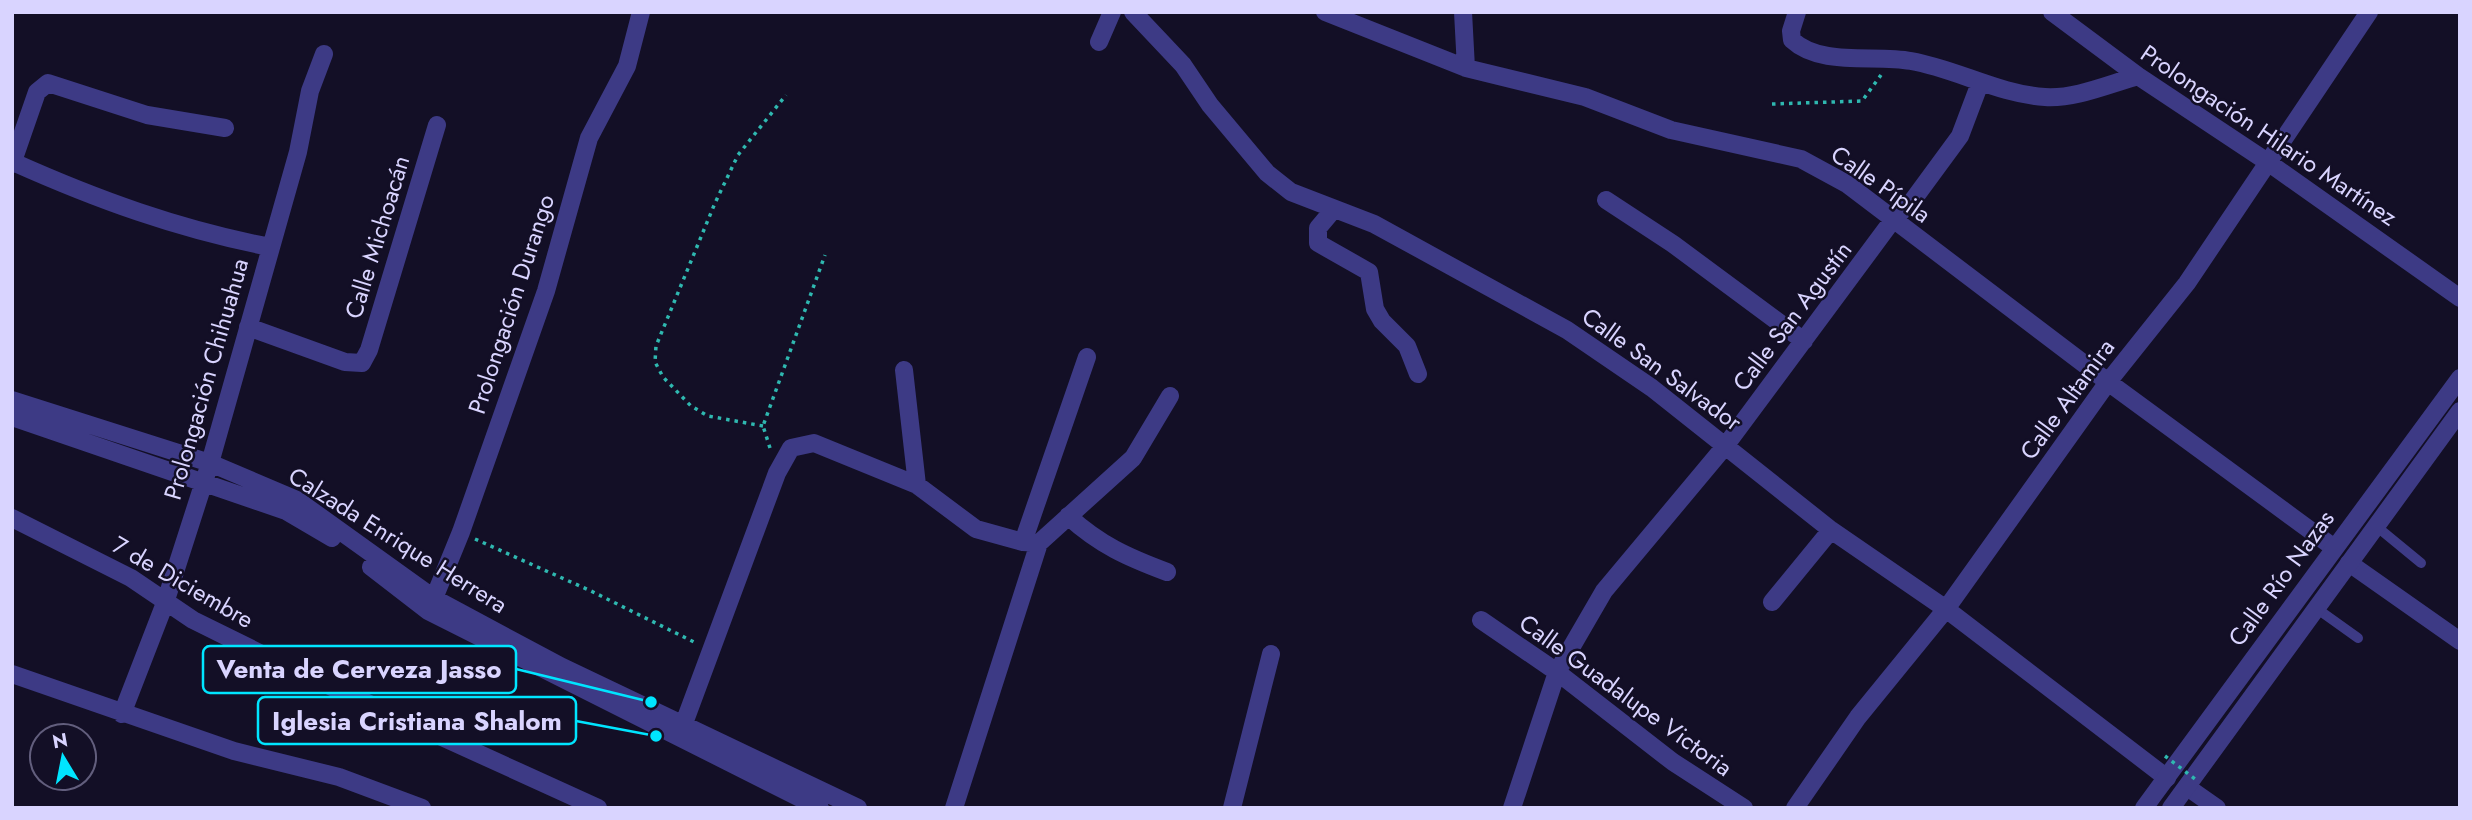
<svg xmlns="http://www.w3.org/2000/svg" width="2472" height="820" font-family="Jost,sans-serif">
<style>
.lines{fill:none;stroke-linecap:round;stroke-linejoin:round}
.path{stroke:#2fb8b0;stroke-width:3.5;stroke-dasharray:3.5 5;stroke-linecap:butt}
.service{stroke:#3d3a85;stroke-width:10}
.minor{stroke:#3d3a85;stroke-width:18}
.tertiary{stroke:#3d3a85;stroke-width:18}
.path-bridge{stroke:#2fb8b0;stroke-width:3.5;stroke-dasharray:3.5 5;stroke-linecap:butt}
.labels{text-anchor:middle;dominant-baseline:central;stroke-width:5;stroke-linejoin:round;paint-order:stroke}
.street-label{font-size:24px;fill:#d9d4ff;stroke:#130f26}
.leader{fill:none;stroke:#00e5ff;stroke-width:2.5}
.callout-dot{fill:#00e5ff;stroke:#130f26;stroke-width:2.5}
.callout{fill:#130f26;stroke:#00e5ff;stroke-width:2.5}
.callout-label{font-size:26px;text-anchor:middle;font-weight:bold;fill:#d9d4ff}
</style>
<rect width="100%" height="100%" fill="#130f26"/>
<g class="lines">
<!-- path -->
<path class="path" d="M1772,104L1862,101L1881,75
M763,426L708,416L691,406L663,377L655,362L656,346L715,203L738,155L786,95
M770,448L763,426L825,255
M475,539L591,591L696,643"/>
<!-- service -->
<path class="service" d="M2376,526L2421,563
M2316,608L2358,638"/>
<!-- minor -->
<path class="minor" d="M1133,12L1183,65L1210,105L1267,173L1291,192L1374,224L1567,330L1652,388L1831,530L1946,609L2167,778
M1325,12L1466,68L1585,97L1671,130L1801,159L1847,184L2108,382L2333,547
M1463,12L1466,68
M1797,12L1791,31L1792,40C1821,67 1875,54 1911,61C1957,69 1998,94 2045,97C2075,99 2109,84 2138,76
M2052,12L2138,76L2269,163L2460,298
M1099,42L1112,12
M13,162C98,200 178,229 270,247
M12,164L37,92L48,83L147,115L225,128
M1606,200L1673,244L1804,341
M1334,209L1318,228V243L1369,272L1375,309L1382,321L1407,346L1418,374
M248,327L345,362L362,363L369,350L437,125
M904,370L917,485
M12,400L210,463L297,500L435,599L562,667L858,808
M12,417L286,511L332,538
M1068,516C1100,545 1127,557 1167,572
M12,518L131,578L193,620L286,666L598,808
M1023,542L1087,357
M2349,563L2460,641
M371,567L428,611L820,808
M1772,602L1831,530
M430,608L461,532L546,291L589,138L627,66L641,12
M1481,620L1557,672L1673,762L1744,808
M12,674L234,751L339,777L422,808
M122,714L165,603L210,463L298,152L310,91L324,54
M680,734L777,473L791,448L814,443L917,485L976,529L1023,542L1039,543
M2187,787L2217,808
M954,808L1039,543L1133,458L1170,396
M1232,808L1271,654
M1512,808L1557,672L1604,591L1726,445L1892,221L1913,200L1960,136L1980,83
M1795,808L1858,717L1946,609L2108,382L2187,283L2369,12"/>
<!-- tertiary -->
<path class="tertiary" d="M2144,808L2460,378
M2171,808L2460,411"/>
<!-- path-bridge -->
<path class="path-bridge" d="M2165,756L2195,779"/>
</g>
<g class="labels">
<!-- street labels -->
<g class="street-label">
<text transform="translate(2269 135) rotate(34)">Prolongación Hilario Martínez</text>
<text transform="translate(1881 184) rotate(35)">Calle Pípila</text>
<text transform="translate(377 237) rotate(-73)">Calle Michoacán</text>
<text transform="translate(511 304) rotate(-72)">Prolongación Durango</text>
<text transform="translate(1792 316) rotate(-53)">Calle San Agustín</text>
<text transform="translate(1662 369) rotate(36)">Calle San Salvador</text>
<text transform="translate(206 379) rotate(-74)">Prolongación Chihuahua</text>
<text transform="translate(2067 399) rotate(-54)">Calle Altamira</text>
<text transform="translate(398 540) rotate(32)">Calzada Enrique Herrera</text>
<text transform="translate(2281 578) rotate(-54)">Calle Río Nazas</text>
<text transform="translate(183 582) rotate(30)">7 de Diciembre</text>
<text transform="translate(1626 695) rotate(36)">Calle Guadalupe Victoria</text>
</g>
</g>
<!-- callouts -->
<path class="leader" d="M651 702L516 669M656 736L576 721"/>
<g class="callout-dot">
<circle cx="651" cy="702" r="7"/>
<circle cx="656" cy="736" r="7"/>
</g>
<g class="callout">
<rect x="203" y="646" width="313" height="47" rx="7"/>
<rect x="258" y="697" width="318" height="47" rx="7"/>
</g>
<g class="callout-label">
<text x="359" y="678">Venta de Cerveza Jasso</text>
<text x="417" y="730">Iglesia Cristiana Shalom</text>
</g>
<!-- border -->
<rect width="2472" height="820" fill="none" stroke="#d9d4ff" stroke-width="28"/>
<!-- north arrow -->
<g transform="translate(63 757) rotate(350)"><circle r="33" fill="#130f26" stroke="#625e7d" stroke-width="2"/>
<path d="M0-5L12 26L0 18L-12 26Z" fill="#00e5ff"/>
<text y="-10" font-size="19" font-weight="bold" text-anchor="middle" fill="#d9d4ff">N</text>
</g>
</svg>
